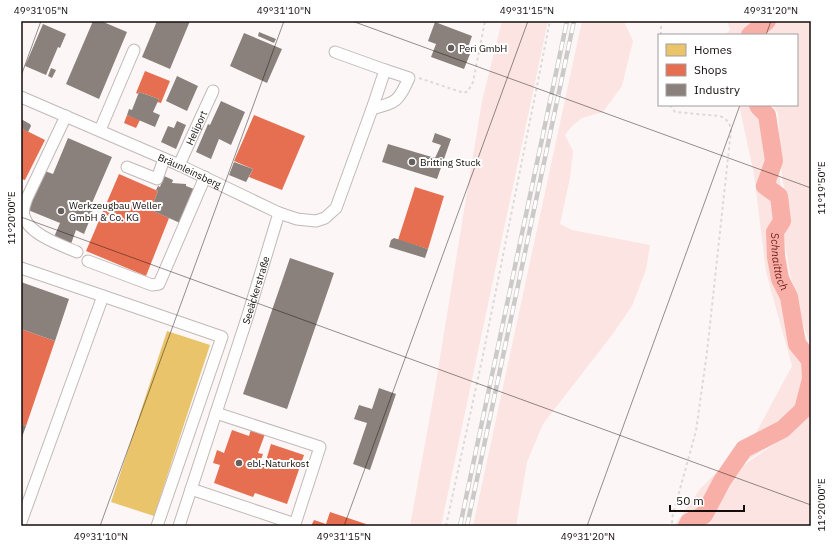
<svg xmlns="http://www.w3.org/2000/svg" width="832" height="547" font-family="'IBM Plex Sans',sans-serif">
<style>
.green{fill:#fbe4e1}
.homes{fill:#e9c46a}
.shops{fill:#e76f51}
.industry{fill:#8a817c}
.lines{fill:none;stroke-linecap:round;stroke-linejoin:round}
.river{stroke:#f7afa8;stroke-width:18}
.minor-casing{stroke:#c0b9b8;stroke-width:13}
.path{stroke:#dcdad9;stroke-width:2;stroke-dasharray:3 3;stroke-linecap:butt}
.minor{stroke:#fffefe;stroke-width:11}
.rail-casing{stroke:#cbc9c9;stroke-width:4.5}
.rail{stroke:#fff;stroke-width:3;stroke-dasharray:9;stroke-linecap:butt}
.ticks{fill:none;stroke:#140d0c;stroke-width:1;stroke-opacity:0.45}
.poi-dot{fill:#655f5e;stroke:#fff;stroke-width:1.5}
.labels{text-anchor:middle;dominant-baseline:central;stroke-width:4;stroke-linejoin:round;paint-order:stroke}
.poi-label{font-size:10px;fill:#140d0c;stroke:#fff;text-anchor:start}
.street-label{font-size:10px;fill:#140d0c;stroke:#fff}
.water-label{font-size:11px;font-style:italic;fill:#721a18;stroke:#fff}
.neatline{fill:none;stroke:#140d0c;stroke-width:1.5}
.ticks-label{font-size:10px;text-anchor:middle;fill:#140d0c}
</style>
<rect width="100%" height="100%" fill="#fcf7f6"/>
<!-- green -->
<path class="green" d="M502,21H548L441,526H410L434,394L482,101Z
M582,21H624L633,41L622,86L603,112L582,118L572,126L565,135L573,151L570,178L560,224L572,230L650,245L646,270L632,306L612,335L543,424L527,462L516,526H473Z
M727,21H811V347L804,327L791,279L783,234L788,221L789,208L782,179L778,113L772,105H797V35H725L730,30Z
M739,105H769L776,114L780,181L787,209V221L782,234L790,279L802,327L811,350V400L806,416L776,442L743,463L719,499L708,526H674L700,489L756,433L792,366L766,272L754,174Z
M811,404V526H709L721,498L744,465L777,442L807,417Z"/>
<!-- homes -->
<path class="homes" d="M167,331L210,345L154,516L111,502Z"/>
<!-- shops -->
<path class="shops" d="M145,71L170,81L161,103L157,102L159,99L139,92L138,94L136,93Z
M127,115L140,120L136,128L124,123Z
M254,115L305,136L282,190L249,177L253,169L234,161Z
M21,128L45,140L25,180L21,179Z
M119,174L158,191L151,210L169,218L146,276L86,251Z
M415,187L444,196L428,249L398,240Z
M21,329L55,341L26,426L21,424Z
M251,429L265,434L258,453L263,454L260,462L265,464L271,444L304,455L287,504L255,493L253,497L214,483L220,465L213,463L217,450L224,453L232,430L249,436Z
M330,512L366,524L365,526H311L314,520L326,524Z"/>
<!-- industry -->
<path class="industry" d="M93,21H101L127,32L99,99L66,84Z
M157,21H190L170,69L142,57Z
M435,22L472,36L466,53L470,54L464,69L431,57L436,44L428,41Z
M43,24L66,34L60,48L58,47L46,75L25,66Z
M259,32L276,39L274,43L258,36Z
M244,33L282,49L267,83L230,66Z
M51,68L56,70L52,78L48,76Z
M177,76L198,86L187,111L166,101Z
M139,92L159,99L153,112L160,115L155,127L127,115L129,109L132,110Z
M221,101L245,112L231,145L219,139L211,159L196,152L208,124L210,125Z
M21,119L30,124L31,126L28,132L21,128Z
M177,121L186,125L176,149L161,142L168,126L174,128Z
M435,133L451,139L437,179L382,162L388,144L435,158L441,145L432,142Z
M68,138L112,157L89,210L93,212L84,234L76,230L71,244L54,237L60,223L28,210L45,171L53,174Z
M234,162L253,169L246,182L229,175Z
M164,176L173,180L172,183L186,184V186L194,189L180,223L151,210L158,191L156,190L158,186L160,187Z
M394,238L428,249L425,258L389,247L391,240Z
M290,258L334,273L287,409L243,394Z
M21,282L69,299L55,341L21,329Z
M379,388L396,394L370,470L353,464L367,423L354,419L359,405L372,409Z
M21,424L26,426L21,440Z"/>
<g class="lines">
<!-- river -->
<g class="river">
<path d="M750,35L767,21"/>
<path id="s1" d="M758,105L759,107L767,115L774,161L765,186L779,196L782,221L775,232L776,257L780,279L789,297L797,344L810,360L811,379"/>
<path d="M687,526L689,522L704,515L722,481L744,449L783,429L803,410L811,379"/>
</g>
<!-- minor casing -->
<g class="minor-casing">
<g id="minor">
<path d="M335,52L385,70"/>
<path d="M385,70L409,78C398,102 397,102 372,109Z"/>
<path id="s2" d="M21,97L179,165L279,213L297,219L316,221L325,218L336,208L372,109"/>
<path d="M66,116L27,198C25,204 22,209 24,216C28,234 61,245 77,252"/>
<path d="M100,130L134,50"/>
<path id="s3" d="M179,165L213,91"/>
<path d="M127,167L157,179L164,159"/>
<path d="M88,261L152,285L159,284L205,177"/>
<path d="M21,268L103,296L21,522"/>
<path d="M103,296L222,337L157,526"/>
<path d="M191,489L295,524L320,447L216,413"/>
<path id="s4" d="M179,526L248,315L279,213"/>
</g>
</g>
<!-- path -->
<path class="path" d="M661,35V21
M419,78L464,93L468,91L473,82L485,21
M670,105L675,112L720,116C728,120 730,123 731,130L707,352L696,431L672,518V526
M446,526L483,355L550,21"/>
<!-- minor -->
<use href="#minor" class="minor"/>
<!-- rail casing -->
<g class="rail-casing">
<path id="rail" d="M460,526L567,21
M467,526L574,21"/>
</g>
<!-- rail -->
<use href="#rail" class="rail"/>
</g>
<!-- ticks -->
<path class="ticks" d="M352,21L811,188M766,35L771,21M21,76L41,21M21,217L811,505M100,526L284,21M344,526L528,21M587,526L740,105"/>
<!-- markers -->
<g class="poi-dot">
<circle cx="451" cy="48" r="4"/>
<circle cx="412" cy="162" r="4"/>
<circle cx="61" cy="211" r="4"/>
<circle cx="239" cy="463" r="4"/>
</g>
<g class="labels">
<!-- poi labels -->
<g class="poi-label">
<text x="459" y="48">Peri GmbH</text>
<text x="420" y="162">Britting Stuck</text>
<text x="69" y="205">Werkzeugbau Weller<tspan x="69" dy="12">GmbH &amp; Co. KG</tspan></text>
<text x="247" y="463">ebl-Naturkost</text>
</g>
<!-- street labels -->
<g class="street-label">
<text stroke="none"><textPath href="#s3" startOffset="41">Heliport</textPath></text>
<text stroke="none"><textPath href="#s2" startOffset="184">Bräunleinsberg</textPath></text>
<text stroke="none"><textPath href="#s4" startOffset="248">Seeäckerstraße</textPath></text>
</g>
<!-- water labels -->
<g class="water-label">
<text stroke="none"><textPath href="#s1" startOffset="172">Schnaittach</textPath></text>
</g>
</g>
<!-- border -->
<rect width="832" height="547" fill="none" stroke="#ffffff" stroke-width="44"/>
<!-- legend -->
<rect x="658" y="34" width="140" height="72" fill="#ffffff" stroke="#a19e9e"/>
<rect x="666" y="44" width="20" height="12" fill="#e9c46a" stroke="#a19e9e"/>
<text x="694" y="54" font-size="12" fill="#140d0c">Homes</text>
<rect x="666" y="64" width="20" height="12" fill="#e76f51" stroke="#a19e9e"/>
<text x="694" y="74" font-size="12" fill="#140d0c">Shops</text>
<rect x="666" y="84" width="20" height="12" fill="#8a817c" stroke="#a19e9e"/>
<text x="694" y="94" font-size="12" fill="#140d0c">Industry</text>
<!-- scale -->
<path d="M670 505v6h74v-6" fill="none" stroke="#140d0c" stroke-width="2"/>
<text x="676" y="505" font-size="12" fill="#140d0c" stroke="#ffffff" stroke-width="3" paint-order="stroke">50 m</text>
<rect x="22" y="22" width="788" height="503" class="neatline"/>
<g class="ticks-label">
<text x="41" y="14">49°31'05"N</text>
<text x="284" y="14">49°31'10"N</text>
<text x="527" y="14">49°31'15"N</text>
<text x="771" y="14">49°31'20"N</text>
<text transform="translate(821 188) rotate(-90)" y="4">11°19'50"E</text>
<text transform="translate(11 218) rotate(-90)" y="4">11°20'00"E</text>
<text transform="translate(821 505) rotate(-90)" y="4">11°20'00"E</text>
<text x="101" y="540">49°31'10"N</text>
<text x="344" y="540">49°31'15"N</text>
<text x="588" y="540">49°31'20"N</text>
</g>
</svg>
